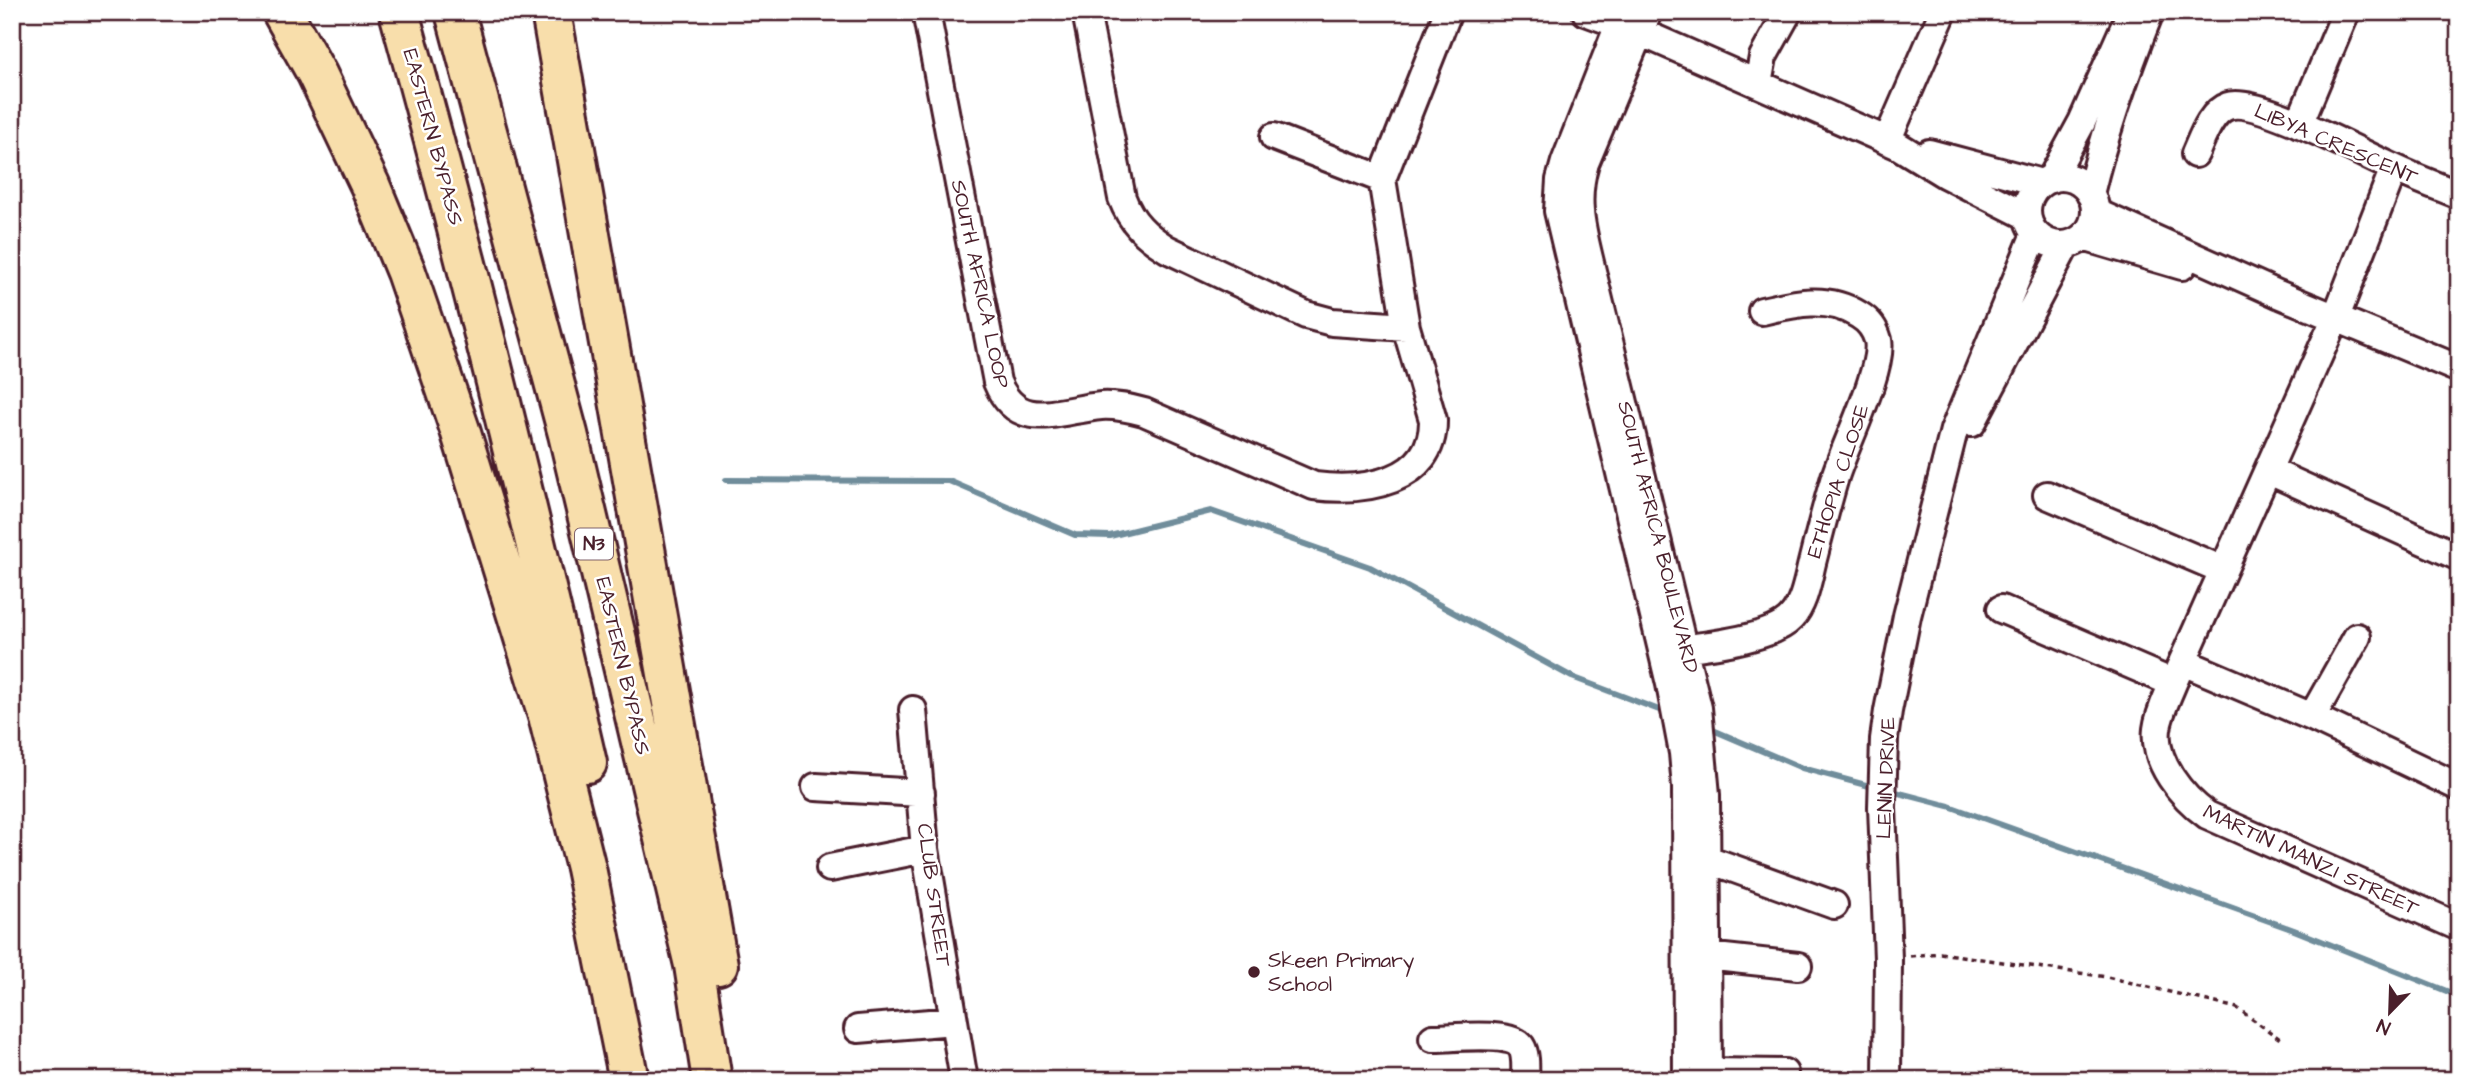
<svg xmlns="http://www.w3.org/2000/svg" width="2471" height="1092" font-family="'Architects Daughter',sans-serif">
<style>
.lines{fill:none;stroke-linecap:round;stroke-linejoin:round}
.stream{stroke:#6f8d9b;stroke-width:6}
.minor-casing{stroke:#4a1f2b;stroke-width:32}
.highway-casing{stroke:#4a1f2b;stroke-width:44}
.path{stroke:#4a1f2b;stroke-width:3.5;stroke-dasharray:5 5;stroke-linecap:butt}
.minor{stroke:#fff;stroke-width:26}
.highway{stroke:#f8deab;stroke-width:38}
.poi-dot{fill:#4a1f2b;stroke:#fff;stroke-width:2.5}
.labels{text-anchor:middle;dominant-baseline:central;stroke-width:5;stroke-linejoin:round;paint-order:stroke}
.shield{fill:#fff;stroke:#80626b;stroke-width:2}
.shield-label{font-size:19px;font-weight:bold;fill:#4a1f2b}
.street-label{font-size:21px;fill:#4a1f2b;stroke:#fff}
.poi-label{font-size:21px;fill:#4a1f2b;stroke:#fff;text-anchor:start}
</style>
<rect width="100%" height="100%" fill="#fff"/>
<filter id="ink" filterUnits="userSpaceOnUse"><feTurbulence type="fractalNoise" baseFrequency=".0143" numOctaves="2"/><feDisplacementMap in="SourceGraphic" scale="14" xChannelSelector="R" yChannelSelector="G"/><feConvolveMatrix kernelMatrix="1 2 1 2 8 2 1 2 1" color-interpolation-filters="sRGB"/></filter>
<g filter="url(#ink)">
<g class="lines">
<!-- stream -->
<path class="stream" d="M726,480L949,481L1075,535L1110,536L1211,511L1370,567L1572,677L1667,713
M1706,727L1802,768L1877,788
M1888,790L1949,806L2294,930L2459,996"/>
<!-- minor casing -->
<g class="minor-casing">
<path id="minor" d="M926,12L997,382C1018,433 1058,410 1101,406C1116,405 1129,408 1144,412L1314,486C1363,492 1434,483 1433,420L1406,327L1382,179L1448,12
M1086,12L1122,198C1131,222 1146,236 1167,249L1306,315L1332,322L1406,327
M1586,12L1640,32L1897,145L1946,175L2027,216
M1624,12L1565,162L1560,180L1558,211L1670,684L1683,753L1686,787L1687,1080
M1648,12L1585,163C1573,203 1583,232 1592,271L1698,708L1706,795L1708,1080
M1758,84L1763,57L1788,12
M2299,124L2346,12
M1274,137L1382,179
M1887,141L1943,12
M1929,153L2042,183
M2195,154C2202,139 2210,112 2228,106C2256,96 2364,155 2394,168C2415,178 2437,186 2459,195
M2394,168L2336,317L2173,683C2167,698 2159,713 2157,729C2153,762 2182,797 2207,815L2459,927
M2027 211a34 34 0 1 1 68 0a34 34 0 1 1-68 0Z
M2051,179L2082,122L2131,12
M2090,194C2105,131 2126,72 2150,12
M2095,212L2278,294L2459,369
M2083,237L2182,266
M1972,423L2066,245
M2269,471L2459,557
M2047,495L2223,570
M2001,609L2173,683
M1669,650C1698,647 1771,640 1791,618C1805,603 1808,578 1813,559C1820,531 1827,504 1835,477C1845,445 1884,367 1878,340C1875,329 1869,321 1859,315C1828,295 1795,303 1762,311
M2183,662L2312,717L2459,787
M913,710L925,849L964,1080
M2312,717L2357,637
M816,787L921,793
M1707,859L1834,905
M830,868L925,849
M1706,956L1798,966
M858,1029L954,1021
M1433,1038C1451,1038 1511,1031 1521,1046C1527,1055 1525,1070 1525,1080
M1708,1072L1784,1073
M1887,1080L1888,959L1882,807L1884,739L1888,711L1907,616L1954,430L2035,234"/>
</g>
<!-- highway casing -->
<g class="highway-casing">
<path id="highway" d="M282,12L317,74L370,185L406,272L460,430L548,716L586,868L629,1080
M399,12C468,261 529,511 587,763
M455,12L568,434L694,965L712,1080
M551,12L718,965"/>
</g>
<!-- path -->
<path class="path" d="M1910,956L1940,953L2107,977L2237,1008L2280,1039"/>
<!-- minor -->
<use href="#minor" class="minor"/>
<!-- highway -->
<use href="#highway" class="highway"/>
</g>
</g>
<!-- markers -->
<circle class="poi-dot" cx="1254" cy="972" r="7"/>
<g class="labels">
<!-- shield labels -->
<rect class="shield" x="575" y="528.5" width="38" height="31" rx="5"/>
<g class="shield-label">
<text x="594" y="544">N3</text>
</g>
<!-- street labels -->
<g class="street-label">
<text transform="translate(433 137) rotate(75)">EASTERN BYPASS</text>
<text transform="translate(2336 144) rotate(23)">LIBYA CRESCENT</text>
<text transform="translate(980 284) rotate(78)">SOUTH AFRICA LOOP</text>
<text transform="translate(1838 481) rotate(-72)">ETHOPIA CLOSE</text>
<text transform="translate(1658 537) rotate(76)">SOUTH AFRICA BOULEVARD</text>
<text transform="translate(623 666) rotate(77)">EASTERN BYPASS</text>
<text transform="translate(1886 778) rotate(-88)">LENIN DRIVE</text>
<text transform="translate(2311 860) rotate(25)">MARTIN MANZI STREET</text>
<text transform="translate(934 895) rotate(82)">CLUB STREET</text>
</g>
<!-- poi labels -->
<g class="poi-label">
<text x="1268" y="960">Skeen Primary<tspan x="1268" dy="24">School</tspan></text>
</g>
</g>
<!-- margin -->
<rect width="2471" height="1092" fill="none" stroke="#fff" stroke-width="42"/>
<rect x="21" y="21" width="2429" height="1050" fill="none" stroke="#4a1f2b" stroke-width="2.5" filter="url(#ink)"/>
<!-- north arrow -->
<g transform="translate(2390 1012) rotate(203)" stroke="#ffffff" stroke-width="5" paint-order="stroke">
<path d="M0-5L12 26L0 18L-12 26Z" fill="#4a1f2b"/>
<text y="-10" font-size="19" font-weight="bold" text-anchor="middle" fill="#4a1f2b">N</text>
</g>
</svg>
